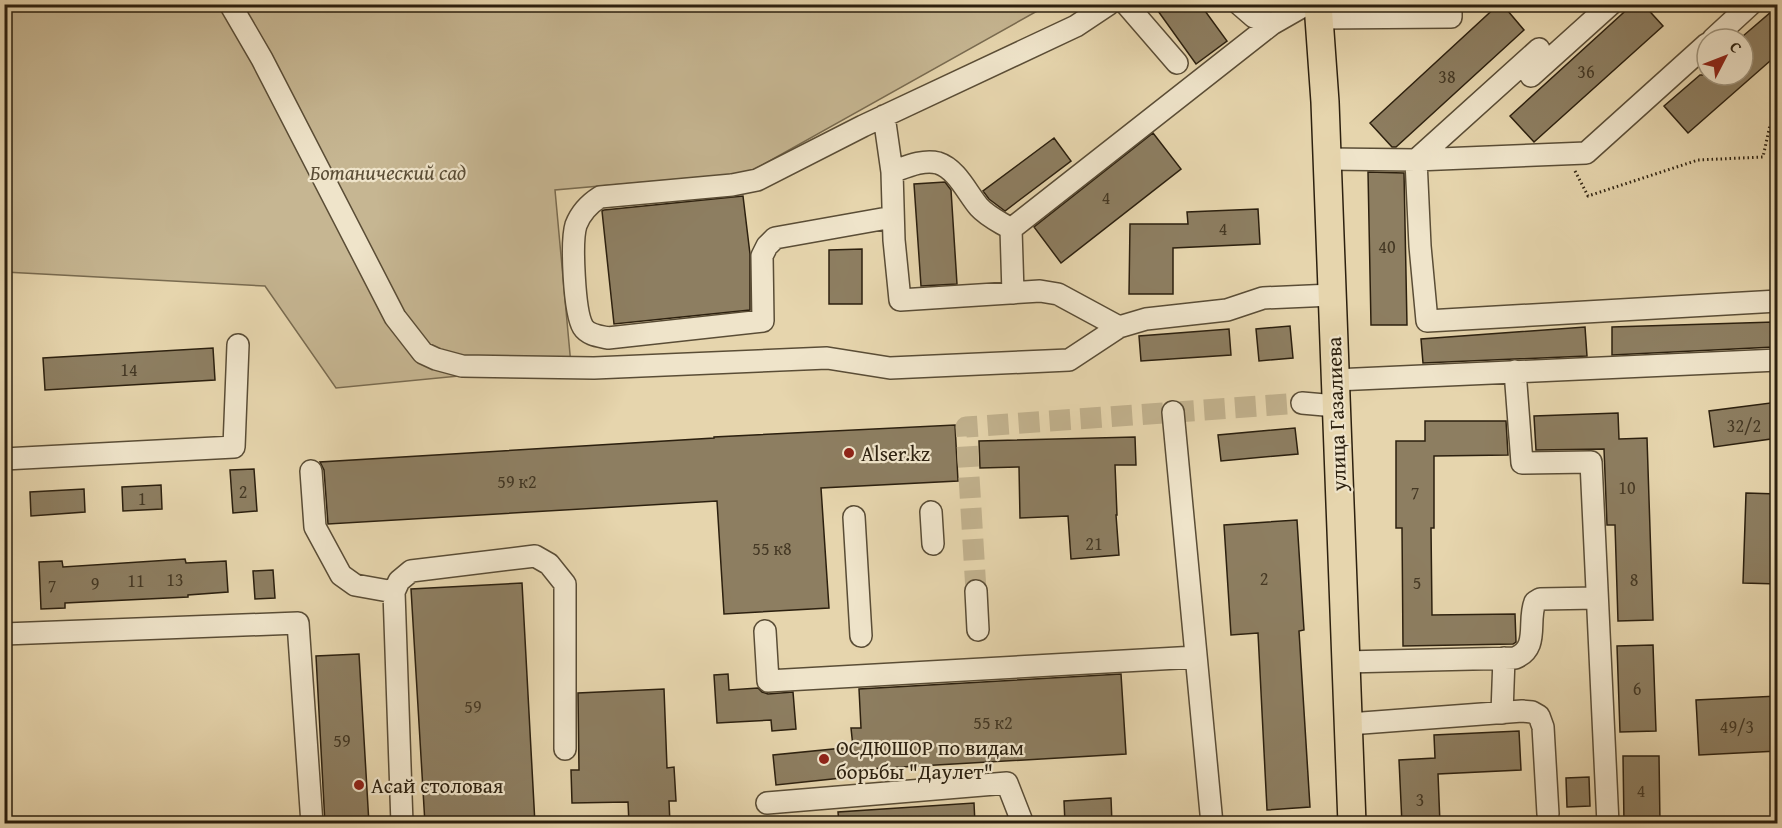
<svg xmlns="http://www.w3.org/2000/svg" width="1782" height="828" font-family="'Gentium Book Plus',serif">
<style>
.green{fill:#c6b692;stroke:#796b50;stroke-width:1.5}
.building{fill:#8d7e61;stroke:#2c200f;stroke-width:1.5}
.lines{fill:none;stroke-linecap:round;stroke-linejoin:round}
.minor-tunnel{stroke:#c1b18d;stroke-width:21;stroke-dasharray:21 10;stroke-linecap:butt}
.minor-casing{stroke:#5a4d36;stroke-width:24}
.major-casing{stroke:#2c200f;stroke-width:30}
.path{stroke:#2c200f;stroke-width:3;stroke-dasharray:1.5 3;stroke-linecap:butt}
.minor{stroke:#efe4ca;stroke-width:21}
.major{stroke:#e6d5ad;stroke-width:27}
.poi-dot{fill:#8f2418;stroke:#efe4ca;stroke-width:2}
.labels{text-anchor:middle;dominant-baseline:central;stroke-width:4.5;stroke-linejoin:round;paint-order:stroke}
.number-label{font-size:18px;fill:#443824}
.park-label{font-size:21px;font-style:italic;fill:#5a4d36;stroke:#efe4ca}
.street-label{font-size:21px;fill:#2c200f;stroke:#efe4ca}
.poi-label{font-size:21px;fill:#2c200f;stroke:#efe4ca;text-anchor:start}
</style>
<rect width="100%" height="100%" fill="#e6d5ad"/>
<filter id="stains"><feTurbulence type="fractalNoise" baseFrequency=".00333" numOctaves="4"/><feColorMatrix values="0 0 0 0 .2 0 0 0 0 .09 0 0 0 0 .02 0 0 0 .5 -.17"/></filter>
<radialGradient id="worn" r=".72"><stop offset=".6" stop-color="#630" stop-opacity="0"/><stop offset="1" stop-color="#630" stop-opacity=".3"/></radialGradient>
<!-- green -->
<path class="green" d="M4,5H1048L748,173L555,190L571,365L336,388L265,286L5,272Z"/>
<!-- building -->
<path class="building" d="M1153,4H1200L1227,41L1196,64Z
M1499,4H1502L1524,30L1396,147H1392L1370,123Z
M1633,4H1643L1663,26L1534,142L1510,116Z
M1778,6V54L1688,133L1664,106L1700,75H1743V36Z
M1153,133L1181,169L1061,263L1034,227Z
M1054,138L1071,161L1005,211L989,199L983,191Z
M1368,172L1404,173L1407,325H1371Z
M945,182L951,190L957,284L921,286L914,184Z
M743,196L750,254V310L614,324L602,211L604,210Z
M1258,209L1260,244L1173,248V294H1129L1130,224H1188L1187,212Z
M862,249V304H829V250Z
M1774,322V347L1612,355V327Z
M1290,326L1293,358L1259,361L1256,329Z
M1585,327L1587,356L1423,363L1421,339Z
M1229,329L1231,355L1141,361L1139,336Z
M213,348L215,380L45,390L43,358Z
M1778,402V438L1714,447L1709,411Z
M1618,413L1619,439L1647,438L1653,620L1618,621L1615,525H1607L1604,449L1536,450L1534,416Z
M1425,421H1506L1508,455L1434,456V528H1431L1432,615L1515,614L1516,642L1513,644L1403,646L1402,528H1396V441H1425Z
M955,425L958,481L821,488L829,608L724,614L717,501L328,524L324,470L320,462L714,438V437Z
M1295,428L1298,454L1221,461L1218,435Z
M1135,437L1136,465H1115L1117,515H1116L1119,555L1071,559L1068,516L1020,518L1019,467L980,468L979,441Z
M254,469L257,511L233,513L230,470Z
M161,485L162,509L123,511L122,487Z
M84,489L85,512L31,516L30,492Z
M1746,493L1778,494V584L1743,583Z
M1297,520L1304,630L1299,631L1310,807L1267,810L1258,633L1231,635L1224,525Z
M185,559L186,563L226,561L228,592L188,595V597L65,603V608L41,609L39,562L62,561L63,567Z
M273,570L275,598L255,599L253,571Z
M522,583L535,824H425L411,589Z
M1653,645L1656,731L1620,732L1617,646Z
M359,654L369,824H325L316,656Z
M728,674L729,690L758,688L762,692L768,694L793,692L796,729L772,731L771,720L717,723L714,675Z
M1121,674L1126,754L850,770L851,777L776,785L773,755L853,747L851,728H861L859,689Z
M664,689L667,768L674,767L676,801H669L670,824H629L628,802L572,803L571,770H579L578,693Z
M1778,696V751L1699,755L1696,700Z
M1519,731L1521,770L1438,774L1440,824H1402L1399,760L1435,758L1434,735Z
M1623,756H1659L1660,824H1624Z
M1589,777L1590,806L1567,807L1566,778Z
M1111,798L1112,824H1065L1064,801Z
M974,803L975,824H839L838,812Z"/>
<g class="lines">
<!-- minor-tunnel -->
<path class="minor-tunnel" d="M976,591L966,427L1302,403"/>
<!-- minor casing -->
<g class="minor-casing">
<path id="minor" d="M230,4L262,59L395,317L423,353L436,359L462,366L594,368L827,358L890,368L1069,360L1119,327L1146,319L1227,310L1263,298L1332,295
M1126,4L1177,63
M1239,4L1254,17L1272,24
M1319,18L1451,17V4
M1713,39L1751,4
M1539,49L1416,160L1586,153L1707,44
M1531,76L1611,4
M884,116L892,172L894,240L900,300L1040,291L1058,294L1119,327
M1327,159L1416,160L1420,246L1427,321L1778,301
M892,172C906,167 923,159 938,163C957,169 967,193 979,207C988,217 1000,222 1011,229
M893,217L775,238L767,246L762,256L763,321L608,338C599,336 588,335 583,327C574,312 571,241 576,225C581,212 589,204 600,197L732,185L757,180L863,126L1076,26L1109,4
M1011,229L1272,24L1307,4
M1011,229L1013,293
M1515,371L1522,463L1591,462L1608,824
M1335,380L1778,360
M1302,403L1336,406
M1173,412L1212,824
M4,459L234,447L238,345
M311,471L315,527L341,575L355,585L394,592
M931,512L933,544
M854,517L861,636
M976,591L978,630
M765,631L768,681L1196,657
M4,634L298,623L312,824
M1345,662L1515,658C1540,648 1527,622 1535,602L1540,599L1597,598
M1502,713L1504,658
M1349,724L1522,711L1532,712L1539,716L1543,727L1548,814
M767,803L1007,783L1023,824
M402,824L394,592L399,581L411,571L535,556L549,564L565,584V749"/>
</g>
<!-- major casing -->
<g class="major-casing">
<path id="major" d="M1318,4L1325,102L1352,824"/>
</g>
<!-- path -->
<path class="path" d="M1575,171L1588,196L1698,160L1763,157L1770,125L1778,124"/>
<!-- minor -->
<use href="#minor" class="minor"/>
<!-- major -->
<use href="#major" class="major"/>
</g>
<!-- markers -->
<g class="poi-dot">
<circle cx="849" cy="453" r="6"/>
<circle cx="824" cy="759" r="6"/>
<circle cx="359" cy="785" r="6"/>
</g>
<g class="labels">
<!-- number labels -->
<g class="number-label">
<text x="1586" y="71">36</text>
<text x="1447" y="76">38</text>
<text x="1106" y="197">4</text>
<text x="1223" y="228">4</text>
<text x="1387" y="246">40</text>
<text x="129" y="369">14</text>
<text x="1744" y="425">32/2</text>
<text x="517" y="481">59 к2</text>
<text x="1627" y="487">10</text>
<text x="243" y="491">2</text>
<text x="1415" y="492">7</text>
<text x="142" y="498">1</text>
<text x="1094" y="543">21</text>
<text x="772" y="548">55 к8</text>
<text x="1264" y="578">2</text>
<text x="175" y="579">13</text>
<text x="1634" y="579">8</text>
<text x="136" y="580">11</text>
<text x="1417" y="582">5</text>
<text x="95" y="583">9</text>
<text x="52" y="585">7</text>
<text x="1637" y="688">6</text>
<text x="473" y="706">59</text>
<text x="993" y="722">55 к2</text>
<text x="1737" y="726">49/3</text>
<text x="342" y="740">59</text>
<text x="1641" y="790">4</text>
<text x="1420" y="799">3</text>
</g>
<!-- park labels -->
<g class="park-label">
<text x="388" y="172">Ботанический сад</text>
</g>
<!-- street labels -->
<g class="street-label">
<text transform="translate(1336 414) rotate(-92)">улица Газалиева</text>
</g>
<!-- poi labels -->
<g class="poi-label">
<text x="861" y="453">Alser.kz</text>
<text x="836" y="747">ОСДЮШОР по видам<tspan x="836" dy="24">борьбы "Даулет"</tspan></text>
<text x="371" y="785">Асай столовая</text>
</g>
</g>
<!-- margin -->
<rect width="1782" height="828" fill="none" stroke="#e6d5ad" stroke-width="24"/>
<rect x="6" y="6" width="1770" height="816" fill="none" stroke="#2c200f" stroke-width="3"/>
<rect x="12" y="12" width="1758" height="804" fill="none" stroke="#2c200f" stroke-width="1.5"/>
<!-- north arrow -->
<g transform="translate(1725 57) rotate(48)"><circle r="28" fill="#efe4ca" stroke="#a1967f" stroke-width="1.5"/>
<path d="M0-4.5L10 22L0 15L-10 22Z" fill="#8f2418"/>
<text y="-9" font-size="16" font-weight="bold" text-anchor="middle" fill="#2c200f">С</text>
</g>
<rect width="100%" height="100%" filter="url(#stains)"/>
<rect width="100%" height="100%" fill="url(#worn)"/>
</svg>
